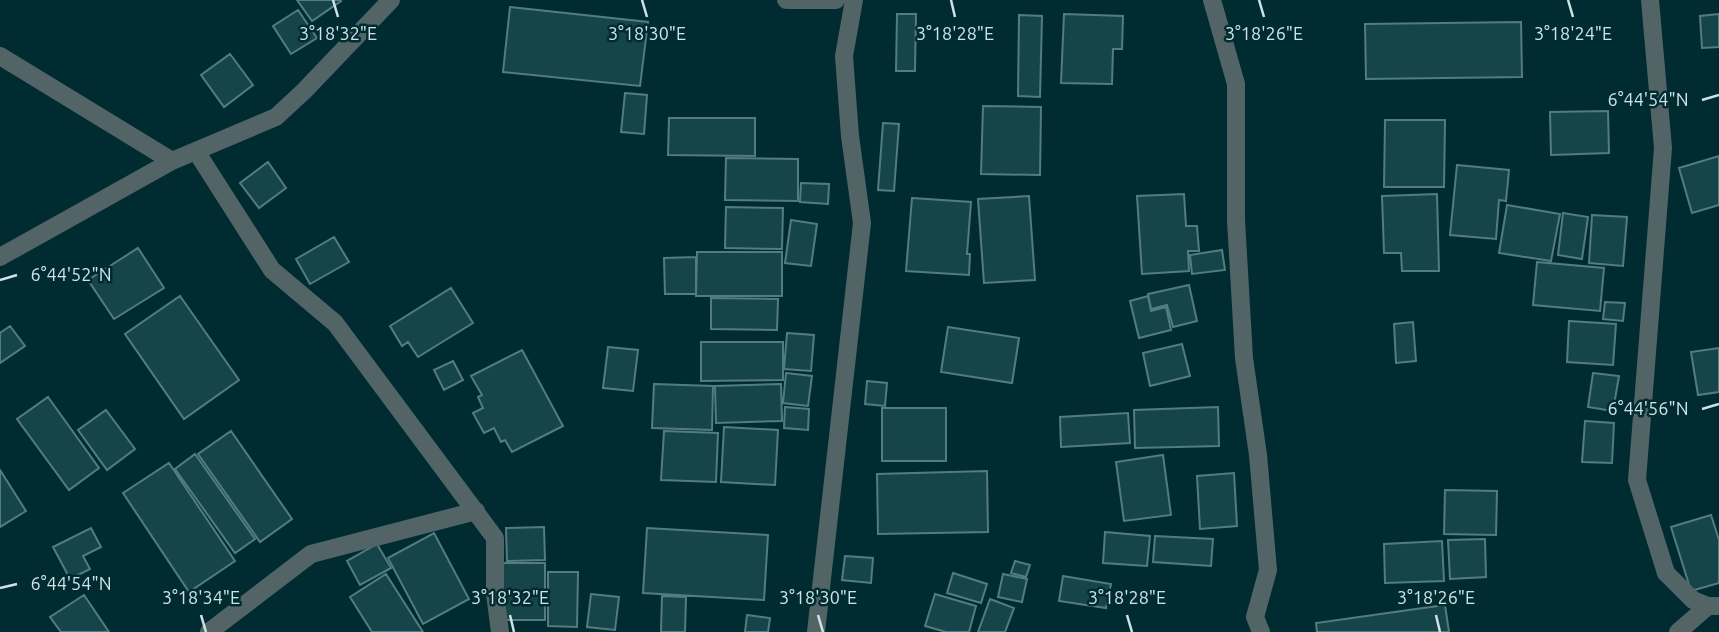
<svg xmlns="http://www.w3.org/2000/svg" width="1719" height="632" font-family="Ubuntu,sans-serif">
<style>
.building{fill:#154449;stroke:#537c81;stroke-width:2}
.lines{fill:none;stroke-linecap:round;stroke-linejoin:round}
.minor{stroke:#536466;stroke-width:18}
.ticks{fill:none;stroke:#cde3e6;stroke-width:2.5}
.ticks-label{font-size:18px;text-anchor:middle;fill:#cde3e6;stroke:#002c31;stroke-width:5;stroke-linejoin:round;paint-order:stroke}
</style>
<rect width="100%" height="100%" fill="#002c31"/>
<!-- building -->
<path class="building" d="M297,0H340L341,1L312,21Z
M510,7L648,22L640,86L503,72Z
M298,10L317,38L291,54L273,26Z
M897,14H916L915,71H896Z
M1064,14L1123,16L1122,49H1113L1112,84L1061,83Z
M1719,14V47L1702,48L1700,16Z
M1019,15L1042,16L1040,97L1018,96Z
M1521,22L1522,77L1366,79L1365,24Z
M230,54L253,85L224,107L201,75Z
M625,93L647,95L644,134L621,132Z
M983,106L1041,107L1040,175L981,174Z
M1608,111L1609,153L1551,155L1550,112Z
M669,118H755V156L668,155Z
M1385,120H1445L1444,187H1384Z
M883,123L899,124L894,191L878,190Z
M1719,156V205L1692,213L1679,168Z
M726,158L798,159V201L725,200Z
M268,162L286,188L259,208L240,183Z
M1457,165L1509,170L1506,201L1499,200L1496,239L1450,235Z
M801,183L829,184L828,204L800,202Z
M1184,194L1186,226H1197L1199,251H1188L1189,271L1142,274L1137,196Z
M1437,194L1439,271H1402L1401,253H1384L1382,196Z
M1029,196L1035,280L984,283L978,199Z
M912,198L971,202L967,254H970L969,275L906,271Z
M1507,205L1560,214L1551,261L1499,253Z
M726,207L783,208L782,249L725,248Z
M1563,213L1588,217L1582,259L1558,255Z
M1592,215L1627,217L1623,266L1589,263Z
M791,220L817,224L811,266L785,263Z
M334,237L349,262L310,284L296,259Z
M138,248L164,288L114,319L88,280Z
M1222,250L1225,270L1192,274L1190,255Z
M697,252H782V296H696Z
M696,257V294H665L664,258Z
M1537,262L1604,268L1600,311L1533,305Z
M1189,285L1197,321L1173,327L1167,305L1151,309L1148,294Z
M451,288L473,323L418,357L408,342L402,346L390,326Z
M180,296L239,380L184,419L125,334Z
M1148,296L1151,311L1166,307L1171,330L1139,338L1130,301Z
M711,298L778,299L777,330L711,329Z
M1605,302L1625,303L1623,321L1603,319Z
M1569,321L1616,324L1613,365L1567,362Z
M1413,322L1416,361L1396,363L1394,324Z
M10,326L25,346L0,363V333Z
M948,327L1019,338L1012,383L941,372Z
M787,333L814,335L811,371L784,369Z
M701,342H783V380L701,381Z
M1182,344L1190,376L1150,386L1143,353Z
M608,347L638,350L633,391L603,388Z
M1719,348V392L1698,395L1691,352Z
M522,350L563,426L512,452L505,440L501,442L494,428L484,433L473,413L483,408L478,397L482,395L471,376Z
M453,361L463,380L444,390L434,370Z
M786,373L812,376L808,406L783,403Z
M1593,373L1619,376L1613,411L1588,407Z
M867,381L887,383L885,406L865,404Z
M654,384L713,386L712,430L652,428Z
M781,384L782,421L716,423L715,386Z
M48,397L99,468L69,490L17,419Z
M785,407L809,409L808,430L784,428Z
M1218,407L1219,446L1135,448L1134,410Z
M882,408H946V461H882Z
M106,410L135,449L107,470L78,430Z
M1128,413L1130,443L1061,447L1060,417Z
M1585,421L1614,423L1612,463L1582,462Z
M724,427L778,430L775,485L721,482Z
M231,431L292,519L260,542L198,454Z
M664,431L718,433L716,482L661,480Z
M195,454L255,539L235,553L175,469Z
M1163,455L1171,515L1124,521L1116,462Z
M169,463L235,561L189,592L123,493Z
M0,470L26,511L0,527Z
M987,471L988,532L878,534L877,474Z
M1234,473L1237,526L1200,529L1197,476Z
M1445,490L1497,491L1496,535L1444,534Z
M1711,515L1719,540V583L1691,591L1671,527Z
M544,527L545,560L507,561L506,528Z
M91,528L101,547L83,556L90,569L70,579L53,547Z
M647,528L768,535L764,600L643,593Z
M1105,532L1150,536L1147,566L1103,563Z
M434,533L469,599L423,624L388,558Z
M1155,536L1213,539L1211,566L1153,562Z
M1485,539L1486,577L1450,579L1448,540Z
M1442,541L1444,581L1385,583L1384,544Z
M377,544L391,568L360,585L347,561Z
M845,556L873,558L871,583L842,580Z
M1015,561L1030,565L1026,577L1011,573Z
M502,563H545V620H502Z
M548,572H578L577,627L548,626Z
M953,573L987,584L981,603L947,593Z
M386,574L423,632H372L350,597Z
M1003,574L1027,579L1022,602L998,597Z
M1063,576L1111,584L1106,608L1059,601Z
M591,594L619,597L615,630L587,627Z
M935,594L976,606L969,632H946L925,626Z
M84,595L109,632H61L50,617Z
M662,596L686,597L685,632H661Z
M990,599L1014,608L1005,632H978Z
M1445,605L1449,632H1317L1316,623Z
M747,615L770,618L768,632H745Z"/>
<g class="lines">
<!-- minor -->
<path class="minor" d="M786,0H836
M1212,0L1236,84V220L1244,358L1258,455L1268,570L1255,617L1261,632
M1650,0L1663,148L1637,480L1666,573L1693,600L1708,606H1719
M0,56L172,161
M196,151L272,270L335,323L495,538V594L500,632
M0,257L172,161L276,117L304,91L391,0
M209,632L311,554L476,511
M816,632L862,223L850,136L844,56L854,0
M1678,632L1708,606"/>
</g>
<!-- ticks -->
<path class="ticks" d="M333,0L338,17M642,0L647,17M951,0L955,17M1259,0L1264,17M1568,0L1573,17M1702,100L1719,95M0,280L17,275M1702,409L1719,404M0,588L17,584M201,615L206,632M510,615L514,632M818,615L823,632M1127,615L1132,632M1436,615L1440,632"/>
<g class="ticks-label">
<text x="338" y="40">3°18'32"E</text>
<text x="647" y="40">3°18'30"E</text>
<text x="955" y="40">3°18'28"E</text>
<text x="1264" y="40">3°18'26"E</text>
<text x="1573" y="40">3°18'24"E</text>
<text x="1648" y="106">6°44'54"N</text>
<text x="71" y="281">6°44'52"N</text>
<text x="1648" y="415">6°44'56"N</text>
<text x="71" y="590">6°44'54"N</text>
<text x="201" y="604">3°18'34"E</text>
<text x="510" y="604">3°18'32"E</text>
<text x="818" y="604">3°18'30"E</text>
<text x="1127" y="604">3°18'28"E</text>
<text x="1436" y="604">3°18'26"E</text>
</g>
</svg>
